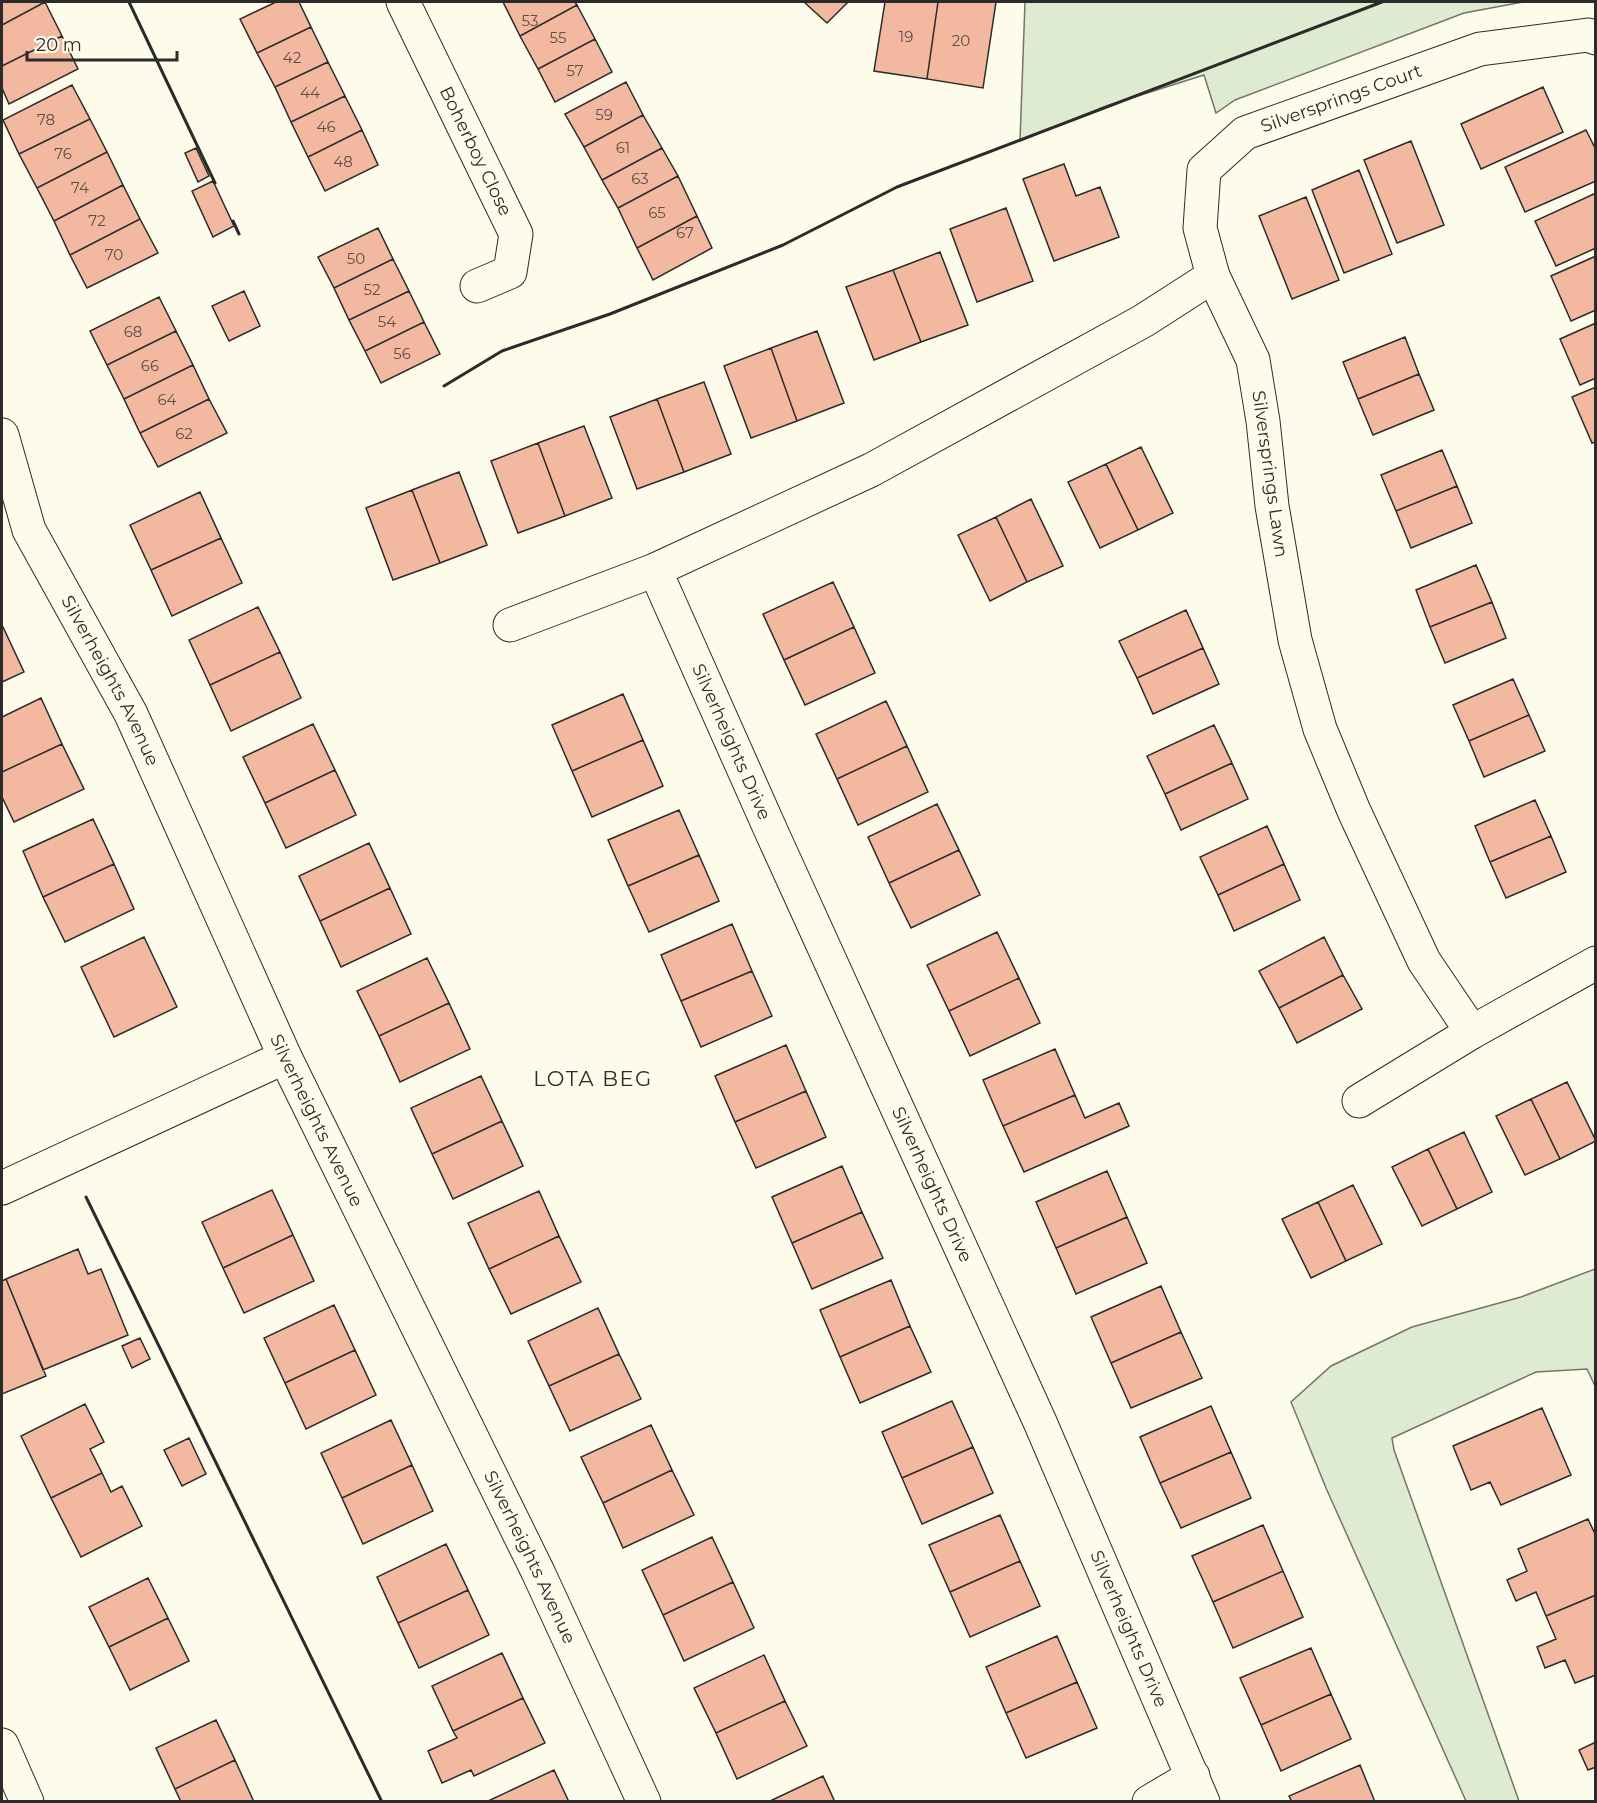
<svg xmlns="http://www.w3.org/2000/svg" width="1597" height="1803" font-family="Montserrat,sans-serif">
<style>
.green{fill:#deebd1;stroke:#74746e;stroke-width:1.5}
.building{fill:#f2b8a0;stroke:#2b2b2b;stroke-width:1.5}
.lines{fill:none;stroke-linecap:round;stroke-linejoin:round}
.street-casing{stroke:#2b2b2b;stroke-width:35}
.street{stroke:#fdfbea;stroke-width:33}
.wall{stroke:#2b2b2b;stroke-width:3}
.labels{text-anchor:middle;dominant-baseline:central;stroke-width:4.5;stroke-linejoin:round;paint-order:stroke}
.number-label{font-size:15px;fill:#5d4e48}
.street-label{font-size:18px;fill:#2b2b2b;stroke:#fdfbea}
.quarter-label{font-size:21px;letter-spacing:1.5px;fill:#2b2b2b;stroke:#fdfbea}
</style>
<rect width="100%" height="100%" fill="#fdfbea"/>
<!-- green -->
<path class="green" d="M1025,2H1523L1464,13L1235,100L1216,113L1204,75L1106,106L1020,141Z
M1595,1269V1386L1587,1369L1536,1372L1392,1438L1394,1450L1519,1801H1466L1326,1488L1291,1402L1331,1366L1412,1327L1521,1297Z"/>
<!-- building -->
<path class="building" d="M2,2H45L2,25Z
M45,2L62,36L2,66V25Z
M276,2H299L311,27L257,53L240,19Z
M503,2H575L577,5L520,36Z
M804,2H848L827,23Z
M885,2H938L927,79L874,71Z
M938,2H996L983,88L927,79Z
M577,5L595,39L538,69L520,36Z
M311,27L328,62L275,87L257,53Z
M62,36L78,69L9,104L2,88V66Z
M595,39L612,72L555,102L538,69Z
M328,62L345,96L291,122L275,87Z
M626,82L643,115L584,147L565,114Z
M72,85L90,119L19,154L3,120Z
M1543,87L1563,132L1481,169L1461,124Z
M345,96L362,130L308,157L291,122Z
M643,115L662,148L602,180L584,147Z
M90,119L107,152L37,188L19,154Z
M362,130L378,165L325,191L308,157Z
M1586,130L1596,150V181L1525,212L1505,167Z
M1411,141L1444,225L1397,243L1364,160Z
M196,148L209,176L198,182L185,153Z
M662,148L678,176L618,208L602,180Z
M107,152L123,185L54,221L37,188Z
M1064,164L1076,196L1100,187L1119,237L1054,261L1023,179Z
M1359,170L1392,254L1344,273L1312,190Z
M678,176L697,216L637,248L618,208Z
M213,181L234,226L213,237L192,191Z
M123,185L140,219L70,255L54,221Z
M1596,193V248L1556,266L1535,221Z
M1306,197L1339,280L1292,299L1259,216Z
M1006,208L1033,281L977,302L950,229Z
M697,216L712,248L653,280L637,248Z
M140,219L158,253L87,288L70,255Z
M378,228L393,259L334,288L318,257Z
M940,252L968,325L921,342L893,270Z
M1596,256V310L1571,321L1551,276Z
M393,259L409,291L349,320L334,288Z
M893,270L921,342L874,360L846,287Z
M244,291L260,326L229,341L212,306Z
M409,291L424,322L365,351L349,320Z
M159,297L176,331L107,365L90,331Z
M424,322L440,354L381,383L365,351Z
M1596,323V378L1580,385L1560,339Z
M176,331L193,365L124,399L107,365Z
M817,331L844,403L797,421L771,348Z
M1405,337L1419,374L1358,399L1343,362Z
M771,348L797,421L751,438L724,366Z
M193,365L209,399L140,433L124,399Z
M1419,374L1434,410L1373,435L1358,399Z
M704,382L731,454L684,472L657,399Z
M1596,387V442L1592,443L1572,397Z
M209,399L227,433L158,467L140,433Z
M657,399L684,472L637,489L610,417Z
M584,426L612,498L565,516L538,443Z
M538,443L565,516L518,533L491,461Z
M1141,447L1173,513L1138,530L1106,464Z
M1442,450L1457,486L1396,511L1381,475Z
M1106,464L1138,530L1100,548L1068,482Z
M459,472L487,545L440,563L412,490Z
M1457,486L1472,523L1411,548L1396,511Z
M412,490L440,563L393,580L366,508Z
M200,492L221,538L151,570L130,525Z
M1031,499L1063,566L1027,582L996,517Z
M996,517L1027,582L990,601L958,535Z
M221,538L242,583L172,616L151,570Z
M1476,565L1492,602L1430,627L1416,590Z
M833,582L854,627L784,660L763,614Z
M1492,602L1506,638L1445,663L1430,627Z
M258,607L280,652L210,685L189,640Z
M1186,610L1203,648L1137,678L1119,641Z
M2,627H3L24,672L2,682Z
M854,627L875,673L805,705L784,660Z
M1203,648L1219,684L1153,714L1137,678Z
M280,652L301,698L231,731L210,685Z
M1513,679L1529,715L1469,741L1453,705Z
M623,694L643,740L572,771L552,725Z
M41,698L62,744L2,772V717Z
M886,701L907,746L837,779L816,734Z
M1529,715L1545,751L1484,777L1469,741Z
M313,724L335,770L265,803L243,757Z
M1214,725L1232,763L1165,794L1147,756Z
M643,740L663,786L592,817L572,771Z
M62,744L84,789L14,822L2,797V772Z
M907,746L928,792L858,825L837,779Z
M1232,763L1248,799L1181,830L1165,794Z
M335,770L356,815L286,848L265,803Z
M1535,800L1551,836L1490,862L1475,826Z
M937,804L959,850L889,883L868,837Z
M679,810L699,855L628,886L608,840Z
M93,819L114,864L43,897L23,851Z
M1267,826L1284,864L1218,895L1200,857Z
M1551,836L1566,872L1506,898L1490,862Z
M369,843L390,888L320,921L299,876Z
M959,850L980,895L911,928L889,883Z
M699,855L719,901L649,932L628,886Z
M114,864L134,909L65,942L43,897Z
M1284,864L1300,900L1234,931L1218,895Z
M390,888L411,934L341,967L320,921Z
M732,924L752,971L681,1001L661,955Z
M997,932L1019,978L949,1011L927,965Z
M144,937L177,1007L114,1037L81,967Z
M1324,937L1343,975L1279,1008L1259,971Z
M427,958L449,1003L379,1036L357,991Z
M752,971L772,1016L701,1047L681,1001Z
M1343,975L1362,1009L1297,1043L1279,1008Z
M1019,978L1040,1023L970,1056L949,1011Z
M449,1003L470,1049L400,1082L379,1036Z
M786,1045L806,1091L735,1122L715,1076Z
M1055,1049L1075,1095L1003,1126L983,1080Z
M481,1076L502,1121L432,1154L411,1108Z
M1567,1082L1596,1141L1560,1159L1531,1099Z
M806,1091L826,1137L756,1168L735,1122Z
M1075,1095L1085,1118L1119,1103L1129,1126L1024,1172L1003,1126Z
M1531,1099L1560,1159L1525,1175L1496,1116Z
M502,1121L523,1166L453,1199L432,1154Z
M1464,1132L1492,1192L1457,1209L1428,1149Z
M1428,1149L1457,1209L1422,1226L1392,1167Z
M842,1166L862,1212L792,1243L772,1197Z
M1107,1171L1127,1217L1056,1248L1036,1202Z
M1353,1185L1382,1244L1346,1261L1318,1202Z
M272,1190L293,1235L223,1268L202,1222Z
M539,1191L559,1236L489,1269L468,1223Z
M1318,1202L1346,1261L1311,1278L1282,1219Z
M862,1212L883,1258L812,1289L792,1243Z
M1127,1217L1147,1263L1076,1294L1056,1248Z
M293,1235L314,1281L244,1313L223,1268Z
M559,1236L581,1282L511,1314L489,1269Z
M78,1249L88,1274L101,1269L128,1335L43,1370L6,1279Z
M6,1279L46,1376L2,1394V1281Z
M891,1280L910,1326L840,1357L820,1310Z
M1161,1286L1181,1332L1111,1363L1091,1317Z
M334,1305L355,1350L285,1383L264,1338Z
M598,1308L619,1354L549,1386L528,1341Z
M910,1326L931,1372L860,1403L840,1357Z
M1181,1332L1202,1378L1131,1408L1111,1363Z
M140,1338L150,1359L132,1368L122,1346Z
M355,1350L376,1395L306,1429L285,1383Z
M619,1354L641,1399L570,1431L549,1386Z
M952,1401L973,1447L902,1478L882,1432Z
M85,1404L104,1442L90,1449L102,1473L51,1498L21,1436Z
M1211,1406L1231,1452L1160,1483L1140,1437Z
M1542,1408L1571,1475L1501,1505L1490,1482L1471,1490L1453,1446Z
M391,1420L412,1465L342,1498L321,1453Z
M651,1425L672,1470L603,1503L581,1457Z
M189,1438L206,1474L182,1486L164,1450Z
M973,1447L993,1493L922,1524L902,1478Z
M1231,1452L1251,1498L1181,1528L1160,1483Z
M412,1465L433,1511L363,1544L342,1498Z
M672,1470L694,1515L623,1548L603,1503Z
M102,1473L111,1492L122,1486L142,1526L81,1557L51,1498Z
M1000,1515L1020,1561L950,1592L929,1545Z
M1588,1519L1596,1536V1595L1546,1616L1536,1592L1516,1601L1507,1580L1527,1571L1518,1549Z
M1263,1525L1283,1571L1213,1602L1192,1556Z
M712,1537L733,1582L663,1615L642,1570Z
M446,1544L468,1590L398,1623L377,1577Z
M1020,1561L1040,1606L970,1637L950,1592Z
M1283,1571L1303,1617L1233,1648L1213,1602Z
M148,1578L168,1618L109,1647L89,1607Z
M733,1582L754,1628L684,1661L663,1615Z
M468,1590L489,1635L419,1668L398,1623Z
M1596,1595V1675L1575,1683L1565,1660L1545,1668L1537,1647L1556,1639L1546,1616Z
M168,1618L189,1661L130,1690L109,1647Z
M1057,1636L1077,1682L1006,1713L986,1667Z
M1311,1648L1331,1694L1261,1725L1240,1678Z
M502,1653L523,1698L453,1731L432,1686Z
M764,1655L785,1701L716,1733L694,1688Z
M1077,1682L1097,1728L1026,1758L1006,1713Z
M1331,1694L1351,1739L1281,1771L1261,1725Z
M523,1698L545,1743L474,1776L471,1770L442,1783L428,1751L457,1738L453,1731Z
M785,1701L807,1746L737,1779L716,1733Z
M216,1720L235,1760L175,1789L156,1748Z
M1596,1742V1767L1588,1770L1579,1750Z
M235,1760L254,1802H181L175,1789Z
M1360,1765L1375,1802H1292L1289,1796Z
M554,1770L569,1802H486Z
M823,1776L835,1802H768Z"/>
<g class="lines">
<!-- street casing -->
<g class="street-casing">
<g id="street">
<path id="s1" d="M403,2L516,234L510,272L477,286"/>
<path id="s2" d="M2,435L29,530L131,714L285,1057L538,1572L644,1802"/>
<path id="s3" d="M655,570L772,833L1040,1422L1203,1802"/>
<path d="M510,625L655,570L871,470L1143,321L1213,276"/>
<path id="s4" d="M1472,1032L1424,961L1354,811L1320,729L1295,640L1272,506L1263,421L1253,360L1213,276L1200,228L1204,170L1245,133L1480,49L1588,35L1596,38"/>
<path d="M1359,1101L1472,1032L1596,963"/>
<path d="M2,1188L285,1057"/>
<path d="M2,1745L27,1802"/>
<path d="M1149,1802L1193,1776"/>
</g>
</g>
<!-- street -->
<use href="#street" class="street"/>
<!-- wall -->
<path class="wall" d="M129,2L215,183
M233,221L239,234
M444,386L502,351L610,314L783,245L897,187L1382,2
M86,1197L382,1802"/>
</g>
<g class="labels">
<!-- number labels -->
<g class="number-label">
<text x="530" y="20">53</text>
<text x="906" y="36">19</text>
<text x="558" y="37">55</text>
<text x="961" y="40">20</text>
<text x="292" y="57">42</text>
<text x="575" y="70">57</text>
<text x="310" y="92">44</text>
<text x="604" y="114">59</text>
<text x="46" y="119">78</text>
<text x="326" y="126">46</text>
<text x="623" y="147">61</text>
<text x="63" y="153">76</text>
<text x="343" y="161">48</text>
<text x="640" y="178">63</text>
<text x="80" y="187">74</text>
<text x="657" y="212">65</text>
<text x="97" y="220">72</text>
<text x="685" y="232">67</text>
<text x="114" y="254">70</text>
<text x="356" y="258">50</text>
<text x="372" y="289">52</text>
<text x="387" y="321">54</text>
<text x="133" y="331">68</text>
<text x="402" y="353">56</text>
<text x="150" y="365">66</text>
<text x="167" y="399">64</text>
<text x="184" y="433">62</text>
</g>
<!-- street labels -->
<g class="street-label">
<text stroke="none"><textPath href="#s4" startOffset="1074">Silversprings Court</textPath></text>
<text stroke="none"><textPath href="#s1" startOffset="166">Boherboy Close</textPath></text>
<text transform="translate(1270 474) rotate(82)">Silversprings Lawn</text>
<text stroke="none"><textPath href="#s2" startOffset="270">Silverheights Avenue</textPath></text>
<text stroke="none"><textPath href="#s3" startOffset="188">Silverheights Drive</textPath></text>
<text stroke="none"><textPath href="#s2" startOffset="756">Silverheights Avenue</textPath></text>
<text stroke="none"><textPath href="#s3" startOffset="674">Silverheights Drive</textPath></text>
<text stroke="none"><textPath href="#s2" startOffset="1242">Silverheights Avenue</textPath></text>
<text stroke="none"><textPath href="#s3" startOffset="1160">Silverheights Drive</textPath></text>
</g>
<!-- quarter labels -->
<g class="quarter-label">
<text x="593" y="1078">LOTA BEG</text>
</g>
</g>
<!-- border -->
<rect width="1597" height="1803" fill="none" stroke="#2b2b2b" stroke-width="6"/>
<!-- scale -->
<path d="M27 51v9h150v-9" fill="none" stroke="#2b2b2b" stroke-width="3"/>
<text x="36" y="51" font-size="18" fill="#2b2b2b" stroke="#fdfbea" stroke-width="4.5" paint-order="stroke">20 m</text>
</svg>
